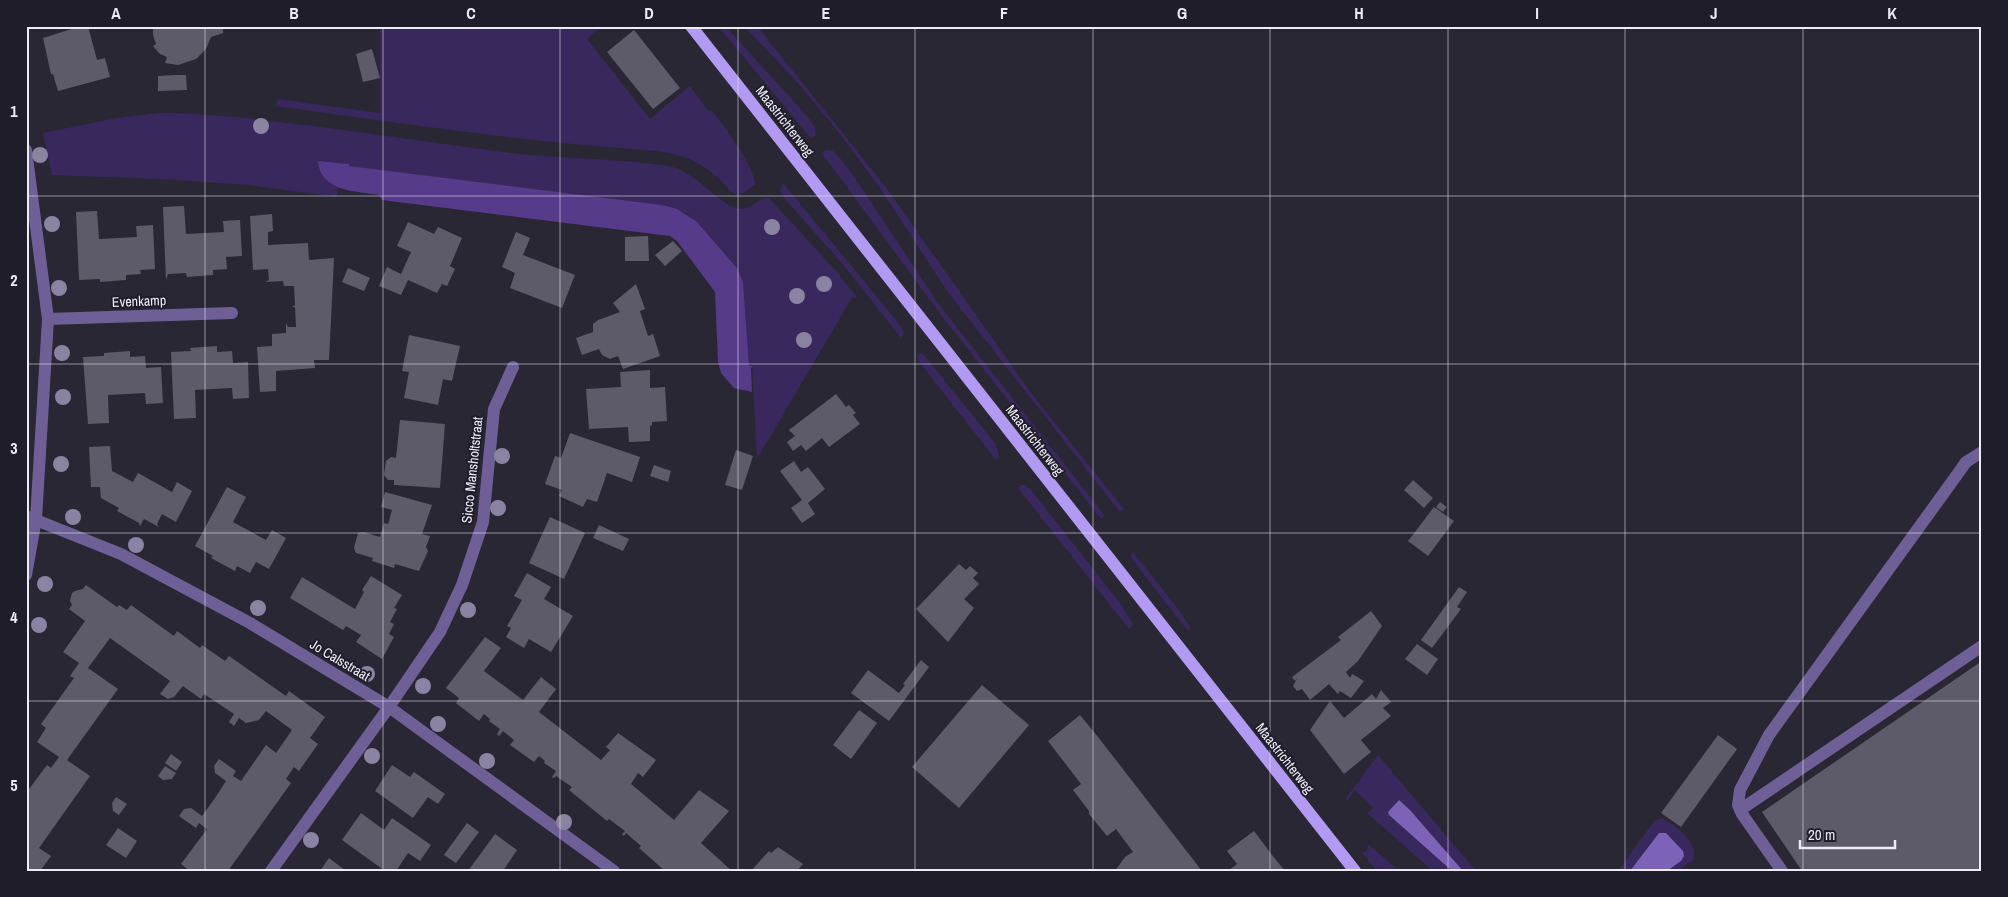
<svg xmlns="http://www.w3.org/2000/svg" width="2008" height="897" font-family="'Archivo Narrow',sans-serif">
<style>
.green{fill:#39285d}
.forest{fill:#563b8b}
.water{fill:#7c63b7}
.building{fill:#5d5a6a}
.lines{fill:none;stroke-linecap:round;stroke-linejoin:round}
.minor{stroke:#6e6096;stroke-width:12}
.major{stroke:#b299f2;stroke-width:12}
.tree{fill:#8a83a2}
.grid{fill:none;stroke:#edebf5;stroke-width:1;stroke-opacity:0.55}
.labels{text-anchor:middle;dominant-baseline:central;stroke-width:4;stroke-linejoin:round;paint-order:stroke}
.street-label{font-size:14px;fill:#edebf5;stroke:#201d2b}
.neatline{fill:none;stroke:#edebf5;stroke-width:2}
.grid-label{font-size:16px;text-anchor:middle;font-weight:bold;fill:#edebf5}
</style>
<rect width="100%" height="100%" fill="#2a2735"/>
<!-- green -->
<path class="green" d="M380,26H602L587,39L650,119L690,86L709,112L711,110C723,124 755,167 755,184C751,187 745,194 739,195C731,195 722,180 716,176C692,156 673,152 643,150C520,141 398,123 276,106L278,99L380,113Z
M718,26H725L808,117L814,126L816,135L811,138L808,135Z
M744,26H757L885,186L1031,393L1124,509L1120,512L947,291L880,188L844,139L797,82Z
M159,113C217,113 272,121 329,128C387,136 444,144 502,152C557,159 613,158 668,166C696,170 722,210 742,209C752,208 759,198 769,198L835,270L857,297L855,298L853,296L757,459L752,366H749L743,282L737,268L696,221L687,214L662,205L348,166L349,164L319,161C318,174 327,183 338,188L337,197L248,185L161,179L52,175L43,133L117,118Z
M826,150L833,151L840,158L860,185L937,302L1105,516L1101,519L938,311L824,156L823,152Z
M783,183L901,326L904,333L901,338L846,268L785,199L780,191Z
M920,353L923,354L996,444L999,457L996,460L917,359V356Z
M1021,485H1025L1032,491L1123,607L1133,625L1129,629L1018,488Z
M1133,552L1179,610L1191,629L1187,630L1132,559L1130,557Z
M1378,755L1476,871H1463L1410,810L1399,800L1388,812L1389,815L1452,871H1433L1367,813L1373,808L1355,790L1347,801L1346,798Z
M1662,818C1676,826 1700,842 1693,860L1677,871H1667L1681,861L1659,833L1630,871H1618L1655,820Z
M1368,844L1399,871H1377L1361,851L1365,852L1368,849Z"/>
<!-- forest -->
<path class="forest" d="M318,161L349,164V166L662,205L677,209L696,221L737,268L743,282L749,366H752L751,369L752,392L734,388L721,373L718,361L715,292L677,241L670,236L382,200L379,195C356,191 320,192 318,161Z"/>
<!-- water -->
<path class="water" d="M1399,800L1410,810L1463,871H1452L1389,815L1388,812Z
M1659,833H1666L1683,851L1684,856L1681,861L1667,871H1630Z"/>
<!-- building -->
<path class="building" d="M81,26H88L97,60L105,58L110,77L58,91L53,74H51L43,38Z
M153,26H229V27L223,29V33L211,37L206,49L196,59L178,65L165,63L167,57L160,54L153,46L156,44L153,35Z
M634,30L680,88L653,109L607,52Z
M372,49L380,78L363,82L356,54Z
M175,75H186L187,90L158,91V76Z
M184,206L186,234L224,232L223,221L240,220L242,256L226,257L227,269L213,270V275L187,277L186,273L168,274L166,280L163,207Z
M97,211L99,239L137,237L136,226L153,225L155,269L140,270L141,274L126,275V280L100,282V279L79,280L76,212Z
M272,214L273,231L268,232V245L308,243L309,260L334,258L329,360H314L315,368L276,371V391L260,392L257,347L272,346V334L286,333V323L288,327H296L295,307H292L295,305L294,286H284L283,281L265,282L269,280L268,269L253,270L250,216Z
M408,222L434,234L438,227L462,238L450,266L455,269L447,286L442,284L437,293L408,280L401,295L379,286L387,267L401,274L411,252L397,246Z
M516,232L530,238L523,255L575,275L562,308L510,288L515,273L502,267Z
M648,236L649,261H625V237Z
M673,241L682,251L665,266L655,255Z
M348,268L370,278L364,291L342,282Z
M636,284L645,309L640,311L648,336L653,334L660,356L623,369L618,356L610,359L602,355L599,349L582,355L576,338L593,332V324L598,320L620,312L613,303Z
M409,335L460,346L452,381L443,379L438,405L404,398L409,372L402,371Z
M217,346V352L232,351L233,363L248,362L249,398L233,399L232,388L195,390L196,418L174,419L171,352L191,351L190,348Z
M130,351V357L145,356L146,368L161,367L163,403L146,404L145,393L108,395L109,423L88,424L83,357L104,356V353Z
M650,370V388L665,387L667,421L652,422V425L650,426V441L629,442L628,427L589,429L586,389L621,387L620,372Z
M836,394L846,407L849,405L856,413L853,415L860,424L829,447L822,438L806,451L801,445L793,451L787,442L795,436L789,430Z
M400,420L445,424L440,488L394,485V480H388L384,475L386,461L391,457L396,458Z
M570,433L640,457L632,482L607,473L597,502L587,499L583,507L559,496L562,490L545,484L555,456L561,458Z
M110,446L112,471L133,482L138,473L172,492L177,482L192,491L176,522L162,514L157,524L159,527L144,519L140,526L139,523L117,511L119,508L101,498L100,487H91L89,447Z
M736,450L753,456L742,490L725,485Z
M794,461L801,472L808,467L825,489L808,503L815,514L802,523L791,508L802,500L780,471Z
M654,465L671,471L668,482L650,476Z
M1413,480L1433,498L1424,508L1404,490Z
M227,487L246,497L233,522L266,540L272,530L286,538L269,569L256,562L250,573L237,566L235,571L211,558L213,556L195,546Z
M385,492L432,505L422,534L430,536L426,547L428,551L419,571L395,564L394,568L372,561L373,558L356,553L354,548L358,533L363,532L380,537L384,523L388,524L392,510L381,507Z
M1440,502L1447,507L1443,512L1436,507Z
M1434,507L1454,521L1428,556L1408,541Z
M550,517L585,533L564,579L529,563Z
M599,525L629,539L623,551L593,538Z
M959,564L966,570L970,566L978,573L973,578L979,584L964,599L974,608L948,642L916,609Z
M527,573L551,587L544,599L573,616L551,652L529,639L524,648L506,637L511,628L507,626L522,600L514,596Z
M371,576L402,595L394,608L397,609L390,622L394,624L389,634L394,637L382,659L356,642L361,635L346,626L343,630L290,598L302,577L355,609L364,592L362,590Z
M86,585L117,607L119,605L127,610L131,605L174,636L177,631L200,648L202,645L225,661L229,656L286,696L289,691L325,717L310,738L318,744L299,771L294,767L286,779L291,783L228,871H190L181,864L207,829L199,823L196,828L179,816L184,809L191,808L202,816L215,798L226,781L215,773L214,766L219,759L236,771L233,776L241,781L266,745L276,753L292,730L266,711L259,720L246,723L239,718L234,726L229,722L234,714L204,694L201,699L183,686L174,697L168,699L160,694L170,681L110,638L88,668L118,689L67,760L90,776L39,848L51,856L40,871H26V793L47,765L51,768L59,757L37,742L46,728L41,724L74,678L70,676L79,663L63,652L85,621L69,609L72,605L70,601L72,593L75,591L83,589Z
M1459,587L1467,592L1457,607L1461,609L1432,648L1421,640Z
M1371,611L1382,626L1358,661L1346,672L1350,678L1352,674L1364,681L1351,698L1340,691L1338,694L1329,684L1310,700L1302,689L1297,691L1293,686L1298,677L1295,681L1292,677L1341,640L1338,637Z
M485,637L501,648L484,671L523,700L541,677L556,689L539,712L601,760L610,750L606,747L618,733L656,760L643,777L638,773L631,784L674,820L699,790L729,811L701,843L732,871H665L639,848L641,846L626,833L624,836L622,834L625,831L609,819L607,821L569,790L572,787L556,776L554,778L552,777L556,771L544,763L545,761L539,756L534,762L510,745L514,740L503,731L499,736L497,734L500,729L489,721L490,719L484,714L479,721L456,703L459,698L446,688Z
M1417,644L1438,659L1427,675L1405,659Z
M921,660L929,667L889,721L851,693L868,670L899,693L905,685L903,684Z
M1982,661V871H1802L1762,812Z
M982,685L1029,725L959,808L912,767Z
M1381,690L1391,702L1383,708L1391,716L1361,740L1371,752L1344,774L1310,730L1330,701L1344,718L1372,694L1376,699Z
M859,710L877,723L851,759L833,745Z
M1080,715L1098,737L1202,871H1115L1125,857L1133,852L1116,829L1107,836L1089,814V811L1073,790L1081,784L1048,741Z
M1718,735L1737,749L1681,827L1661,813Z
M171,754L182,762L176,771L165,763Z
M392,765L410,777L414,772L445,794L438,804L428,797L413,818L375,791Z
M165,766L176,773L172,779L163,780L158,776Z
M116,797L127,804L119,815L113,811L112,803Z
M361,813L384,830L392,818L431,845L420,861L408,853L396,871H385L342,840Z
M467,823L479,832L456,863L444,855Z
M118,828L137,841L126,858L106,845Z
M1254,831L1272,855L1285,871H1228L1237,864L1227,851Z
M495,834L517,850L503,871H468Z
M778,847L803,864L797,871H751L769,851L771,853Z
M329,858L346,871H320Z"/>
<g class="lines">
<!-- minor -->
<path class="minor" d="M26,150L48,319L36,519L26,575
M48,319L232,313
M26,516L121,554L250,623L389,707L614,871
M1740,810L1982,646
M271,871L389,707L440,632L462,585L483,522L494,409L513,367
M1782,871L1742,814L1738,805L1740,790L1769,735L1959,472L1966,462L1982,452"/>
<!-- major -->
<path class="major" d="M691,26L1355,871"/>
</g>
<!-- trees -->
<g class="tree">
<circle cx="261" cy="126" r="8"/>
<circle cx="40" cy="155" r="8"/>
<circle cx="52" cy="224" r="8"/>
<circle cx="772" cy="227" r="8"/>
<circle cx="824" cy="284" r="8"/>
<circle cx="59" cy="288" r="8"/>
<circle cx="797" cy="296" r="8"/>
<circle cx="804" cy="340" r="8"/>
<circle cx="62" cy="353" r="8"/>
<circle cx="63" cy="397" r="8"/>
<circle cx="502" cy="456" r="8"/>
<circle cx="61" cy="464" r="8"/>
<circle cx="498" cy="508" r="8"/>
<circle cx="73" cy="517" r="8"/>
<circle cx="136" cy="545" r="8"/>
<circle cx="45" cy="584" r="8"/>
<circle cx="258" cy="608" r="8"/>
<circle cx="468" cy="610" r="8"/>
<circle cx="39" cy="625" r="8"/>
<circle cx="367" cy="674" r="8"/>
<circle cx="423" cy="686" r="8"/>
<circle cx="438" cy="724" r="8"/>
<circle cx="372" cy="756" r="8"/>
<circle cx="487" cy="761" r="8"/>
<circle cx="564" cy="822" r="8"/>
<circle cx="311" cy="840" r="8"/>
</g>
<!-- grid -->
<path class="grid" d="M205,26V871M383,26V871M560,26V871M738,26V871M915,26V871M1093,26V871M1270,26V871M1448,26V871M1625,26V871M1803,26V871M26,196H1982M26,364H1982M26,533H1982M26,701H1982"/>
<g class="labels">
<!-- street labels -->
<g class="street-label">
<text transform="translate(785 121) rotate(52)">Maastrichterweg</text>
<text transform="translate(139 301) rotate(-2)">Evenkamp</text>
<text transform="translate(1035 440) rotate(52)">Maastrichterweg</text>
<text transform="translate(472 470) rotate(-84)">Sicco Mansholtstraat</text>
<text transform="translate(340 660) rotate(31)">Jo Calsstraat</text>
<text transform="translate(1285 758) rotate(52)">Maastrichterweg</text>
</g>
</g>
<!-- border -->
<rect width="2008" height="897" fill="none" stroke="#201d2b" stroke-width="55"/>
<!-- scale -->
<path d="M1800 840v8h95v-8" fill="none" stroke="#edebf5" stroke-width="2.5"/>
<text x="1808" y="840" font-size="15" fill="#edebf5" stroke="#201d2b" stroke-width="4" paint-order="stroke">20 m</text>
<rect x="28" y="28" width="1952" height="842" class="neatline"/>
<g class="grid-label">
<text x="116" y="19">A</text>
<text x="294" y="19">B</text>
<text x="471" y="19">C</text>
<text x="649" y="19">D</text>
<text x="826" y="19">E</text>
<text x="1004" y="19">F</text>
<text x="1182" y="19">G</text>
<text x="1359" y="19">H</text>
<text x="1537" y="19">I</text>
<text x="1714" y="19">J</text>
<text x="1892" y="19">K</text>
<text x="14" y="117">1</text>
<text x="14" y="286">2</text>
<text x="14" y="454">3</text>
<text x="14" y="623">4</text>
<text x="14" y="791">5</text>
</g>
</svg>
